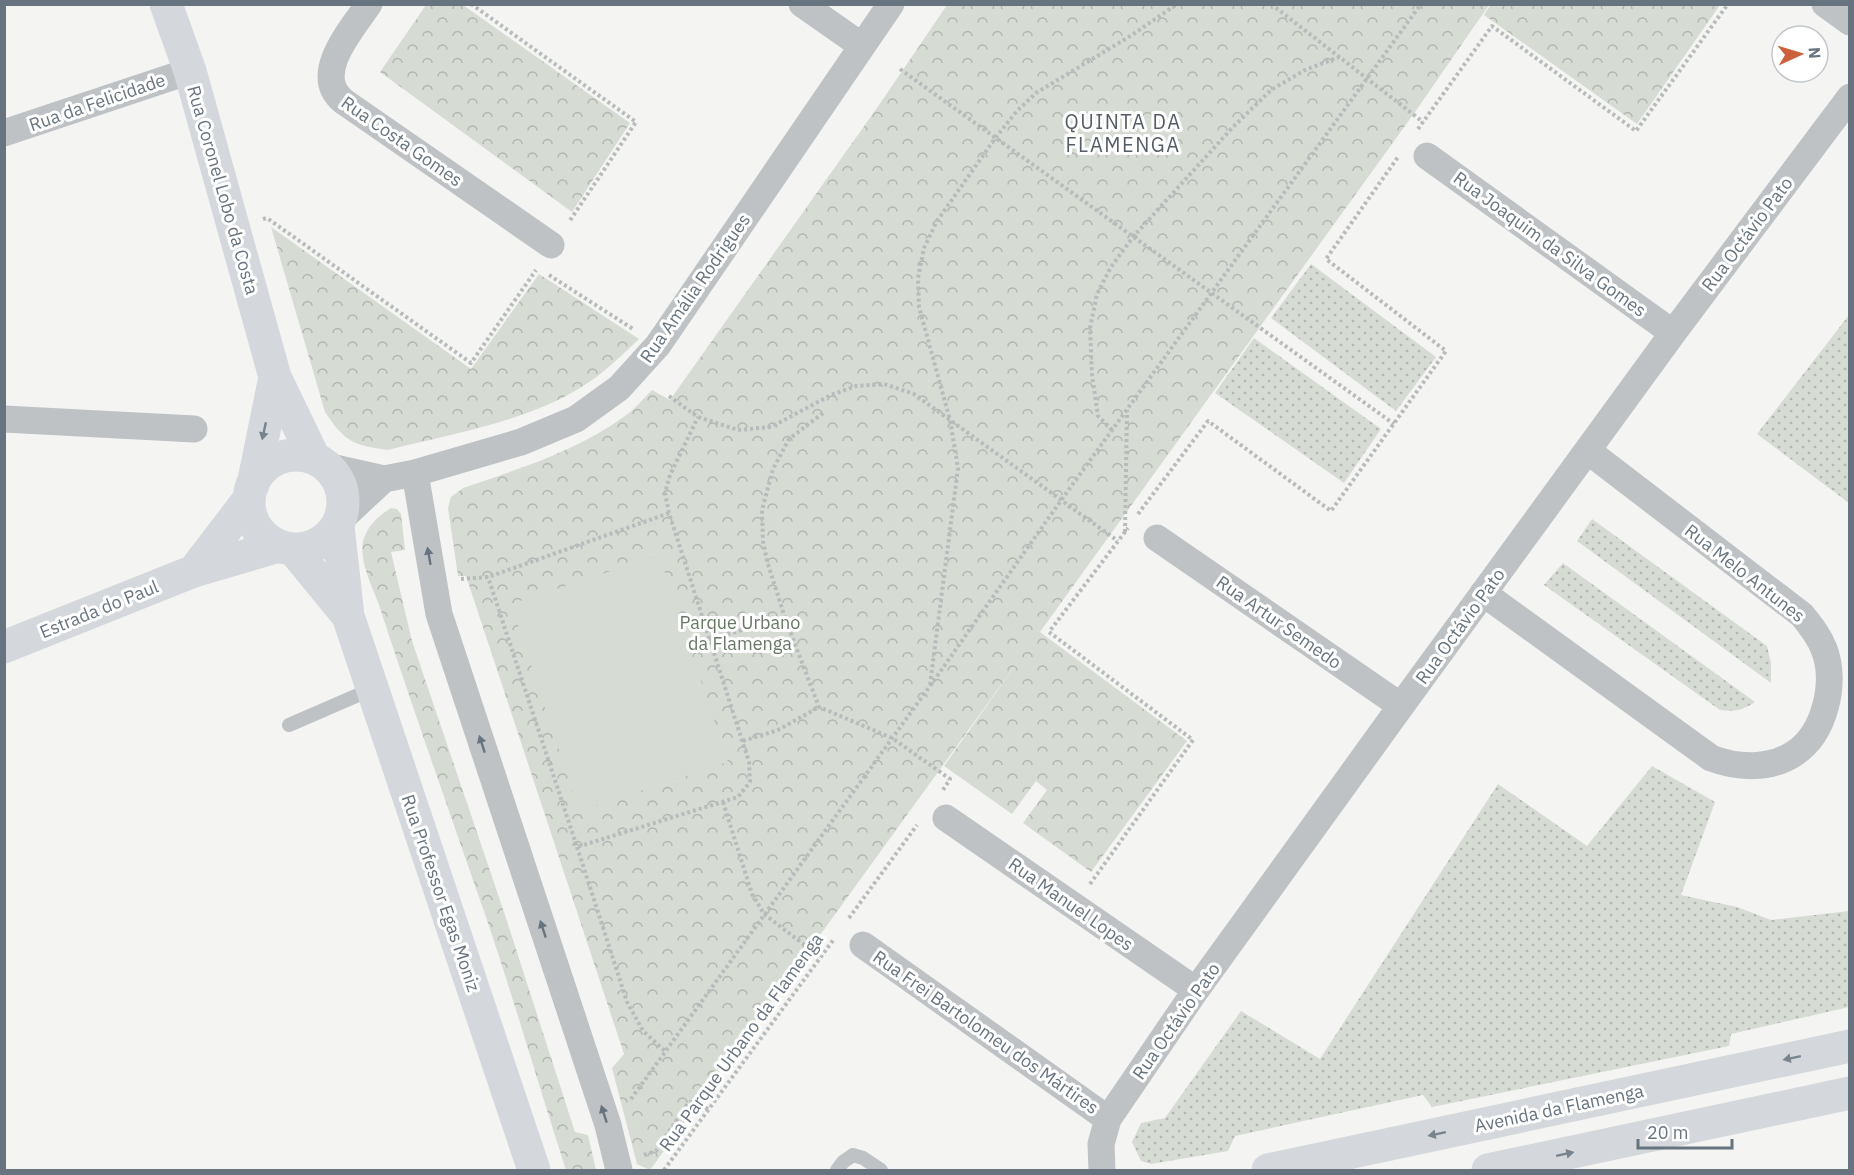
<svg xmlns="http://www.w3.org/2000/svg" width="1854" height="1175" font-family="'IBM Plex Sans',sans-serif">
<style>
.grass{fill:url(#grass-dots)}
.park{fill:url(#park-crowns)}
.pitch{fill:#d6dbd3}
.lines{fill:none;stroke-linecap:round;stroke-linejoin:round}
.path{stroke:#b8bbbc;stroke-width:4;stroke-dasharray:3 3;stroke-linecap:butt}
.lane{stroke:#bec2c5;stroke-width:14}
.street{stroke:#bec2c5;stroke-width:27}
.secondary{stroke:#d4d7db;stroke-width:33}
.oneway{fill:#77838d}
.oneway2{fill:#67747f}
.labels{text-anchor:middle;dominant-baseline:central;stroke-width:6;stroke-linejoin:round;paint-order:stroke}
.street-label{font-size:18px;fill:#67747f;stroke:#fff}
.park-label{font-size:18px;fill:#687765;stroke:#fff}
.neighbourhood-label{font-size:20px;letter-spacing:1.5px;fill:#545d65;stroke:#fff}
</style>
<defs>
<pattern id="grass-dots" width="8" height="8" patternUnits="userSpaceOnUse" patternTransform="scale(1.5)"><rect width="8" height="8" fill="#d6dbd3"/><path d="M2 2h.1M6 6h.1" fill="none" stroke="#b1b6b0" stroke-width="1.8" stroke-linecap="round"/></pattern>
<pattern id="park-crowns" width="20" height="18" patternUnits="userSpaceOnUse" patternTransform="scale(1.5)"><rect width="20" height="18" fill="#d6dbd3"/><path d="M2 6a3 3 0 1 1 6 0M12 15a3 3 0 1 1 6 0" fill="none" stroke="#b1b6b0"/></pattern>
</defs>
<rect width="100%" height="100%" fill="#f4f5f2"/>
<!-- grass -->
<path class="grass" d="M1311,264L1436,357L1396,411L1271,318Z
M1849,315V503L1757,434Z
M1254,338L1381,429L1344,483L1215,393Z
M1592,519L1767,646L1771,663V683L1577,541Z
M1563,563L1755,702C1743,710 1735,712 1720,710L1544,585Z
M1652,766L1715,802L1681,895L1737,907L1771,920L1849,911V1007L1731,1034L1729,1046L1432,1107L1423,1095L1235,1136L1228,1151L1151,1164L1141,1161L1132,1142L1141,1123L1165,1118L1241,1011L1320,1059L1498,784L1587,846Z"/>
<!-- park -->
<path class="park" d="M1491,4H1720V5L1637,124L1484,15Z
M426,5H463L630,123L572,212L380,72Z
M947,5H1489L1415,112L1040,632L1187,741L1091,872L1023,823L1047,790L1036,781L1012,814L944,766L1022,656L650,1170L637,1164L612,1068L624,1054L466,576H458L448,508L451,497L463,488C521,468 575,452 625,416C635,409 643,399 652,390L670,400L879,105Z
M271,227L471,369L539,274L639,339C621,356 602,375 580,388C524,422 451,434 388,450C353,445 345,442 325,412Z
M391,508L397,509L401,514L405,550L391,552L412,641L505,915L575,1132L588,1135L596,1170H566C539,1087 515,1003 487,920C450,814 413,709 378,602C362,563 348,535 391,508Z"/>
<!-- pitch -->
<path class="pitch" d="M659,555L728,762L579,811L511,604Z"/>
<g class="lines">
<!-- path -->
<path class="path" d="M471,4L636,122L569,222
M1271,4L1423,122
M900,69L1394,424
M1418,129L1492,26L1636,131L1728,4
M263,219L267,218L471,363L536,270
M549,275L633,329
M669,396L698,417L738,430L771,427L831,395L856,386L884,384L914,394L1118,541
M823,413L789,439L773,469L762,510L763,541L767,561L785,618L819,707L892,738L950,779L943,790
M1112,430L1098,416L1092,375L1090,328L1097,294L1111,267L1133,237L1233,127L1271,90L1305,70L1339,57
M669,513L665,493L670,475L698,417
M1138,514L1208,421L1331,511L1446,351L1326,259L1398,157
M1125,532L1127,410
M461,579L488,577L669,513L749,762L750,782L738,797L577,847L488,577
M710,639L785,618
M930,685L958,468L950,420L919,307L918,278L924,248L937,221L996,137L1017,111L1036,93L1132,35L1177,4
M743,741L778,730L819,707
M723,802L752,894L764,914L820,957
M577,847L627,1002L643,1031L665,1051
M1090,884L1193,740L1049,632L1128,528
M849,918L917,825
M631,1099L930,686L1062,499L1421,4
M644,1155L656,1151L689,1102H698L709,1110
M664,1170L834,939"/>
<!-- lane -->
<path class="lane" d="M289,725L372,689
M837,1170L843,1162L853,1155L863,1158L881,1170"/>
<!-- street -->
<path class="street" d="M369,4C352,29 311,74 343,101L551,245
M802,4L862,46
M1825,4L1850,22
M4,133L190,71
M1427,156L1673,333
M4,419L194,429
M326,466L384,479L415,473L521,442L576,419L619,388L658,345L891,4
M415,473L439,614L608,1125L619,1170
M340,520L384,479
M1157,538L1401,706
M1483,593L1711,758C1737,768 1770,770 1795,753C1825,733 1837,682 1824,649C1819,636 1811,626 1802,615L1588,451
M946,818L1196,990
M863,945L1108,1119
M1102,1170L1101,1144L1108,1119L1196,990L1401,706L1673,333L1850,97"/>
<!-- secondary -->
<path class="secondary" d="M166,4L190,71L275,377L314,458
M249 502a47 47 0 1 1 94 0a47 47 0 1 1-94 0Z
M253,485L275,377
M338,526L348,616L534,1170
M293,549L348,616
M194,571L249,499
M4,647L194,571L279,546
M1268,1170L1850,1046
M1488,1170L1850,1093"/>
</g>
<!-- one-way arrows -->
<defs><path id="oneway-solid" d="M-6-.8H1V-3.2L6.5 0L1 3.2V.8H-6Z" transform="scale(1.5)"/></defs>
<g class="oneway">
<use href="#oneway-solid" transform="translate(264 431) rotate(102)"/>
<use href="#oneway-solid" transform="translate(1792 1058) rotate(168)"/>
<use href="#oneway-solid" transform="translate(1437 1134) rotate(168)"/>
<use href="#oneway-solid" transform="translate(1565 1154) rotate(-12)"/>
</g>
<g class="oneway2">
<use href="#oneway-solid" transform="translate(429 556) rotate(-100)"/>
<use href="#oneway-solid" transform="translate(482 744) rotate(-108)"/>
<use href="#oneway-solid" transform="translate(543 929) rotate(-108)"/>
<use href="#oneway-solid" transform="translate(604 1114) rotate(-108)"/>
</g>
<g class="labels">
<!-- street labels -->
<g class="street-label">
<text transform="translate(97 102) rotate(-19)">Rua da Felicidade</text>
<text transform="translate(402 141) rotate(35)">Rua Costa Gomes</text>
<text transform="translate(223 190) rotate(74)">Rua Coronel Lobo da Costa</text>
<text transform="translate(1747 234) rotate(-53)">Rua Octávio Pato</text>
<text transform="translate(1550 244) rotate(36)">Rua Joaquim da Silva Gomes</text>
<text transform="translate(695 288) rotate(-55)">Rua Amália Rodrigues</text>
<text transform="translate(1745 573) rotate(38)">Rua Melo Antunes</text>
<text transform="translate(99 609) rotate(-22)">Estrada do Paul</text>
<text transform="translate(1279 622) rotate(35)">Rua Artur Semedo</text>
<text transform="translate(1460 626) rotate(-54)">Rua Octávio Pato</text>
<text transform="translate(441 893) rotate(71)">Rua Professor Egas Moniz</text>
<text transform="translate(1071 904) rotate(35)">Rua Manuel Lopes</text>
<text transform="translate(1176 1021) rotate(-55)">Rua Octávio Pato</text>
<text transform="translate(986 1032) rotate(35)">Rua Frei Bartolomeu dos Mártires</text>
<text transform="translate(741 1042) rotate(-54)">Rua Parque Urbano da Flamenga</text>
<text transform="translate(1559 1108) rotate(-12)">Avenida da Flamenga</text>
</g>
<!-- park labels -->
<g class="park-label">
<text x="740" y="622">Parque Urbano<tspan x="740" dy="21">da Flamenga</tspan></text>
</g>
<!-- neighbourhood labels -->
<g class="neighbourhood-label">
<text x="1123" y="121">QUINTA DA<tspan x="1123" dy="23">FLAMENGA</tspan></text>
</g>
</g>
<!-- border -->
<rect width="1854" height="1175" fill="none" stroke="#67747f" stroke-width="12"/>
<!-- north arrow -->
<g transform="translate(1800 54) rotate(86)"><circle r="28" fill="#ffffff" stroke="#c2c7cc" stroke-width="1.5"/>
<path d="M0-4.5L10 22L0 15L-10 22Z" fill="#cc603a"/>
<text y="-9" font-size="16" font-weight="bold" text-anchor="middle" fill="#67747f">N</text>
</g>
<!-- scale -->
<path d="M1638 1139v9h94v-9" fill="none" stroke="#67747f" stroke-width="3"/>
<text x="1647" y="1139" font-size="18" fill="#67747f" stroke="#ffffff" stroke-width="4.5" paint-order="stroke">20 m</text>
</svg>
